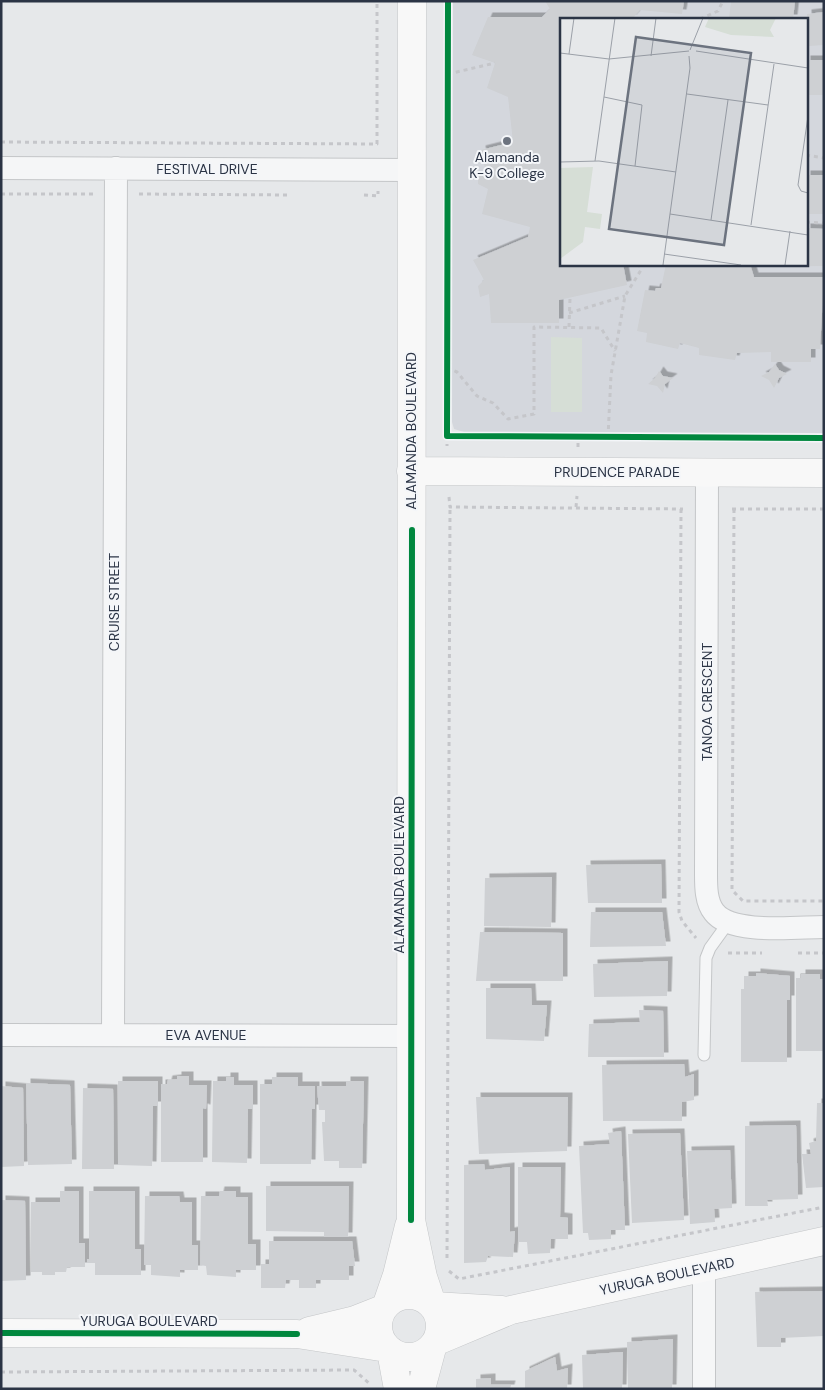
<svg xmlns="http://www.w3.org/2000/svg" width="825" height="1390" font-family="'DM Sans',sans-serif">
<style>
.built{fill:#d4d7dd;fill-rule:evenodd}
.green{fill:#d6ded6}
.building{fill:#ced0d3;filter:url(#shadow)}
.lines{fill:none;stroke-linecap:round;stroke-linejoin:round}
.lane-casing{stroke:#c4c6c8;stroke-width:13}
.street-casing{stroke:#c4c6c8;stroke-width:24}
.secondary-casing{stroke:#c4c6c8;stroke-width:29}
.path{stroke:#c5c6ca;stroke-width:3;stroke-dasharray:4 4;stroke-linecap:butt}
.lane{stroke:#f5f6f7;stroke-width:11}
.street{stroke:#f5f6f7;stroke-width:22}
.secondary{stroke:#f8f8f8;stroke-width:28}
.cycleway-casing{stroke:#f4f6f9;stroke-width:9}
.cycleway{stroke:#00873e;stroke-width:6}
.poi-dot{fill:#6c737f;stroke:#f4f6f9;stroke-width:2}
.labels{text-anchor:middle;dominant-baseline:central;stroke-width:4;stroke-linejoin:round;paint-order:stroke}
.poi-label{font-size:14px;fill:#2b3445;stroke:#f4f6f9}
.street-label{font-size:14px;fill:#2b3445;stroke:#f4f6f9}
.inset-road{fill:none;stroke:#9ba0a8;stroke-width:1}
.view{fill:#6c737f;fill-opacity:0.15;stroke:#6c737f;stroke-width:2.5}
.inset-edge{fill:none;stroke:#2b3445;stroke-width:2.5}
</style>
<defs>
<filter id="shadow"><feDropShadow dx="4.5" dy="-4.5" stdDeviation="0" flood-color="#0004"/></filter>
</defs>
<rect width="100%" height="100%" fill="#e6e8ea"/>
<!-- built -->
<path class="built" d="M453,1H824V433L464,432L454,429L452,422ZM561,19H806V264H561Z"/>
<!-- green -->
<path class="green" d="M551,337L582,338V412H551Z"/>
<!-- building -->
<path class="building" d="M545,1H684L682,14L640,10L632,19H561V264H623L627,285L559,300V323H491L489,294L480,297L478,286L484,280L473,260L528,237L530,227L482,214L488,189L478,184V177L486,173L481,150L513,142L508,97L487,88L495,63L472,55L488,17H542L550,9Z
M731,1H795L793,19H729Z
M824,12V45L809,46L807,14Z
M806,60H824V95H806Z
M806,175H824V214H806Z
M806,228L824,229V266L759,267V264H806Z
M666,264H750L754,277H824L820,349H811V362H771V352L737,353L735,360L699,355V348L680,343L678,349L646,342L647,333L637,331L645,290L655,291L656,288H661Z
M775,364L779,370L787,374L779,378L774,388L769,380L761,376L769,372Z
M659,371L663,376L673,378L665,384L663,393L657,386L648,384L655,378Z
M661,864L662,903H588L586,865Z
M552,877L551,927L484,926L485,878Z
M591,912H662L666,946L590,947Z
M480,932L563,933V981H476Z
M668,961L667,996L594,997L593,964Z
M756,973L790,976V1000H787V1062H741V989H744V976H756Z
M801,974H820V979H824V1051H796V978H801Z
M486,988H531L532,1005H547L544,1041L486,1039Z
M639,1010L663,1011L664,1057H588L589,1024L640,1022Z
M684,1064L685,1077L694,1074V1100L682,1102V1121H603L602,1065Z
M177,1076H189V1085H207L206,1109L203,1108V1162H161V1084H167L168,1080L177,1079Z
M226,1077H234V1085H253V1109H248L247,1163L212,1162L213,1081H226Z
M272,1077H298V1086H315V1109H312L311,1164H260V1084H272Z
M118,1081H158V1106H153L152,1166L118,1165Z
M346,1081H364L362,1168H339V1161H324L322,1122H325V1110H319L317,1086H346Z
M26,1083L70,1085L72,1164L28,1165Z
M1,1086L23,1088L24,1166L1,1167Z
M83,1088L113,1089L114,1169H82Z
M476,1097H568L567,1151L479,1154Z
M817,1103H824V1187L806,1188L802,1154H811L809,1143L816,1141Z
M796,1125L798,1199L767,1200L768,1206H745V1126Z
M621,1131L625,1230H611V1239L589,1240L588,1233H583L579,1146L610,1144L608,1133Z
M680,1133L684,1220L632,1223L628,1134Z
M730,1150L732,1208L714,1209L715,1222L690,1224L687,1151Z
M484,1164L485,1170L510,1167V1232L515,1231L513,1257L488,1256L486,1262L464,1263V1165Z
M518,1167H561L560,1217L568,1218V1239H551L550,1253L528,1254L527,1242H518Z
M266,1186H349L348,1237H324V1232L266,1231Z
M60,1191H79V1243H85V1267H67L66,1272H55V1275H42V1272H31V1202H60Z
M89,1191H135V1249H141V1275H95V1263H87V1259H89Z
M220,1191H236V1197H248V1244H256V1270H236V1277L207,1275L206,1266L200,1265L201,1196H219Z
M145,1196H179L180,1202H192V1245H198V1270H180V1277L151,1275V1265H144Z
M1,1200L25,1201L26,1280L1,1281Z
M269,1241H352L355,1266H349V1280H316V1288H299V1280H286L285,1288H261V1264H269Z
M824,1291V1336L781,1338V1347H757L755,1292Z
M673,1339L672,1389H628L627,1342Z
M623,1352L622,1389H583L582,1355Z
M555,1357L557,1371L568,1368L567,1389H525V1371Z
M491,1378V1385H511L510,1389H476V1379Z"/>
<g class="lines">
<!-- lane casing -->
<g class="lane-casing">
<path id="lane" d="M704,1055L706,958L710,948L728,923"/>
</g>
<!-- street casing -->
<g class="street-casing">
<path id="street" d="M1,168L412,170
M707,473L706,874C706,887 706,902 714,912C731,935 797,927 824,927
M1,1035L411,1036
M113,1035L116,168
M704,1389V1268"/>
</g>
<!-- secondary casing -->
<g class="secondary-casing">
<path id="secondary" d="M412,1L411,1220L423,1277L432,1304
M411,471L824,473
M378 1326a31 31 0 1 1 62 0a31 31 0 1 1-62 0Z
M387,1304L397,1275L409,1226
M434,1306L502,1310
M309,1331L355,1320L383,1309
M1,1333L297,1334L387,1348
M437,1341L511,1310L824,1241
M391,1351L398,1389
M421,1389L432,1348"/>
</g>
<!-- path -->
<path class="path" d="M700,19L718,11L723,1
M448,74L495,63
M1,142L377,144V1
M806,155L824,158
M1,194H93
M139,194L291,195
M364,195L378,196V191
M806,222L824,223
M823,304L824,305
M569,313L625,296
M569,327L570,298
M447,368L457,372L477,396L493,403L508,419L534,414V327L601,328L615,351
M447,436V446
M608,437L611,375L625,296L641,270L639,264
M578,447V438
M449,497L450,507L683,509
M576,507L577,496
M681,509L679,912L682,921L696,938
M732,509H824
M734,509L732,890L743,901H824
M728,953H762
M798,953H824
M447,1258L450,507
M449,1271L459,1279L824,1207
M1,1372L354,1370L370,1384"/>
<!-- lane -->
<use href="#lane" class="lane"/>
<!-- street -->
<use href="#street" class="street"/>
<!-- secondary -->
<use href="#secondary" class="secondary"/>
<!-- cycleway casing -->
<g class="cycleway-casing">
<path id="cycleway" d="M448,1L447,436L824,438
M411,1220L412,530
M1,1333L297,1334"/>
</g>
<!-- cycleway -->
<use href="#cycleway" class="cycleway"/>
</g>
<!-- markers -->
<circle class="poi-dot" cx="507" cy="141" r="5"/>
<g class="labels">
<!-- poi labels -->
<g class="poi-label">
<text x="507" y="157">Alamanda<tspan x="507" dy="16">K-9 College</tspan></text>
</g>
<!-- street labels -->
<g class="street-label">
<text x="207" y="169">FESTIVAL DRIVE</text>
<text transform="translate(411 431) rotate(-90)">ALAMANDA BOULEVARD</text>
<text x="617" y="472">PRUDENCE PARADE</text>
<text transform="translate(114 602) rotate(-90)">CRUISE STREET</text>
<text transform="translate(707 702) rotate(-90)">TANOA CRESCENT</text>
<text transform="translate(399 875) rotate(-90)">ALAMANDA BOULEVARD</text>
<text x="206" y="1035">EVA AVENUE</text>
<text transform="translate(667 1276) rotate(-12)">YURUGA BOULEVARD</text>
<text x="149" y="1321">YURUGA BOULEVARD</text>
</g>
</g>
<!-- overview -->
<g transform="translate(560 18)">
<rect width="248" height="248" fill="#e6e8ea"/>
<path d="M149,0H216L210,12L214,19L171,17L145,9ZM33,149L27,194L42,196L40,211L25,209L23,224L0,241V150Z" fill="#d6ded6"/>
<path class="inset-road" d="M130,32L143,0M136,33L248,50M0,35L49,41L129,33M9,36L14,0M91,38L96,0M127,76L208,87M0,77V99M44,79L82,87L75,148M248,98L238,167L241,173L248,175M35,143L55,0M0,144L39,143L116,154M110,196L248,217M151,202L168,82M191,207L214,46M104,236L181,247M103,247L130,50L129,38M225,247L230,213"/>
<path class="view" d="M76,19L191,35L164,227L49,211Z"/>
<rect width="248" height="248" class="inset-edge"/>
</g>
<!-- border -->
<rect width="825" height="1390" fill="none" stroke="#2b3445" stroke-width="5"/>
</svg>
